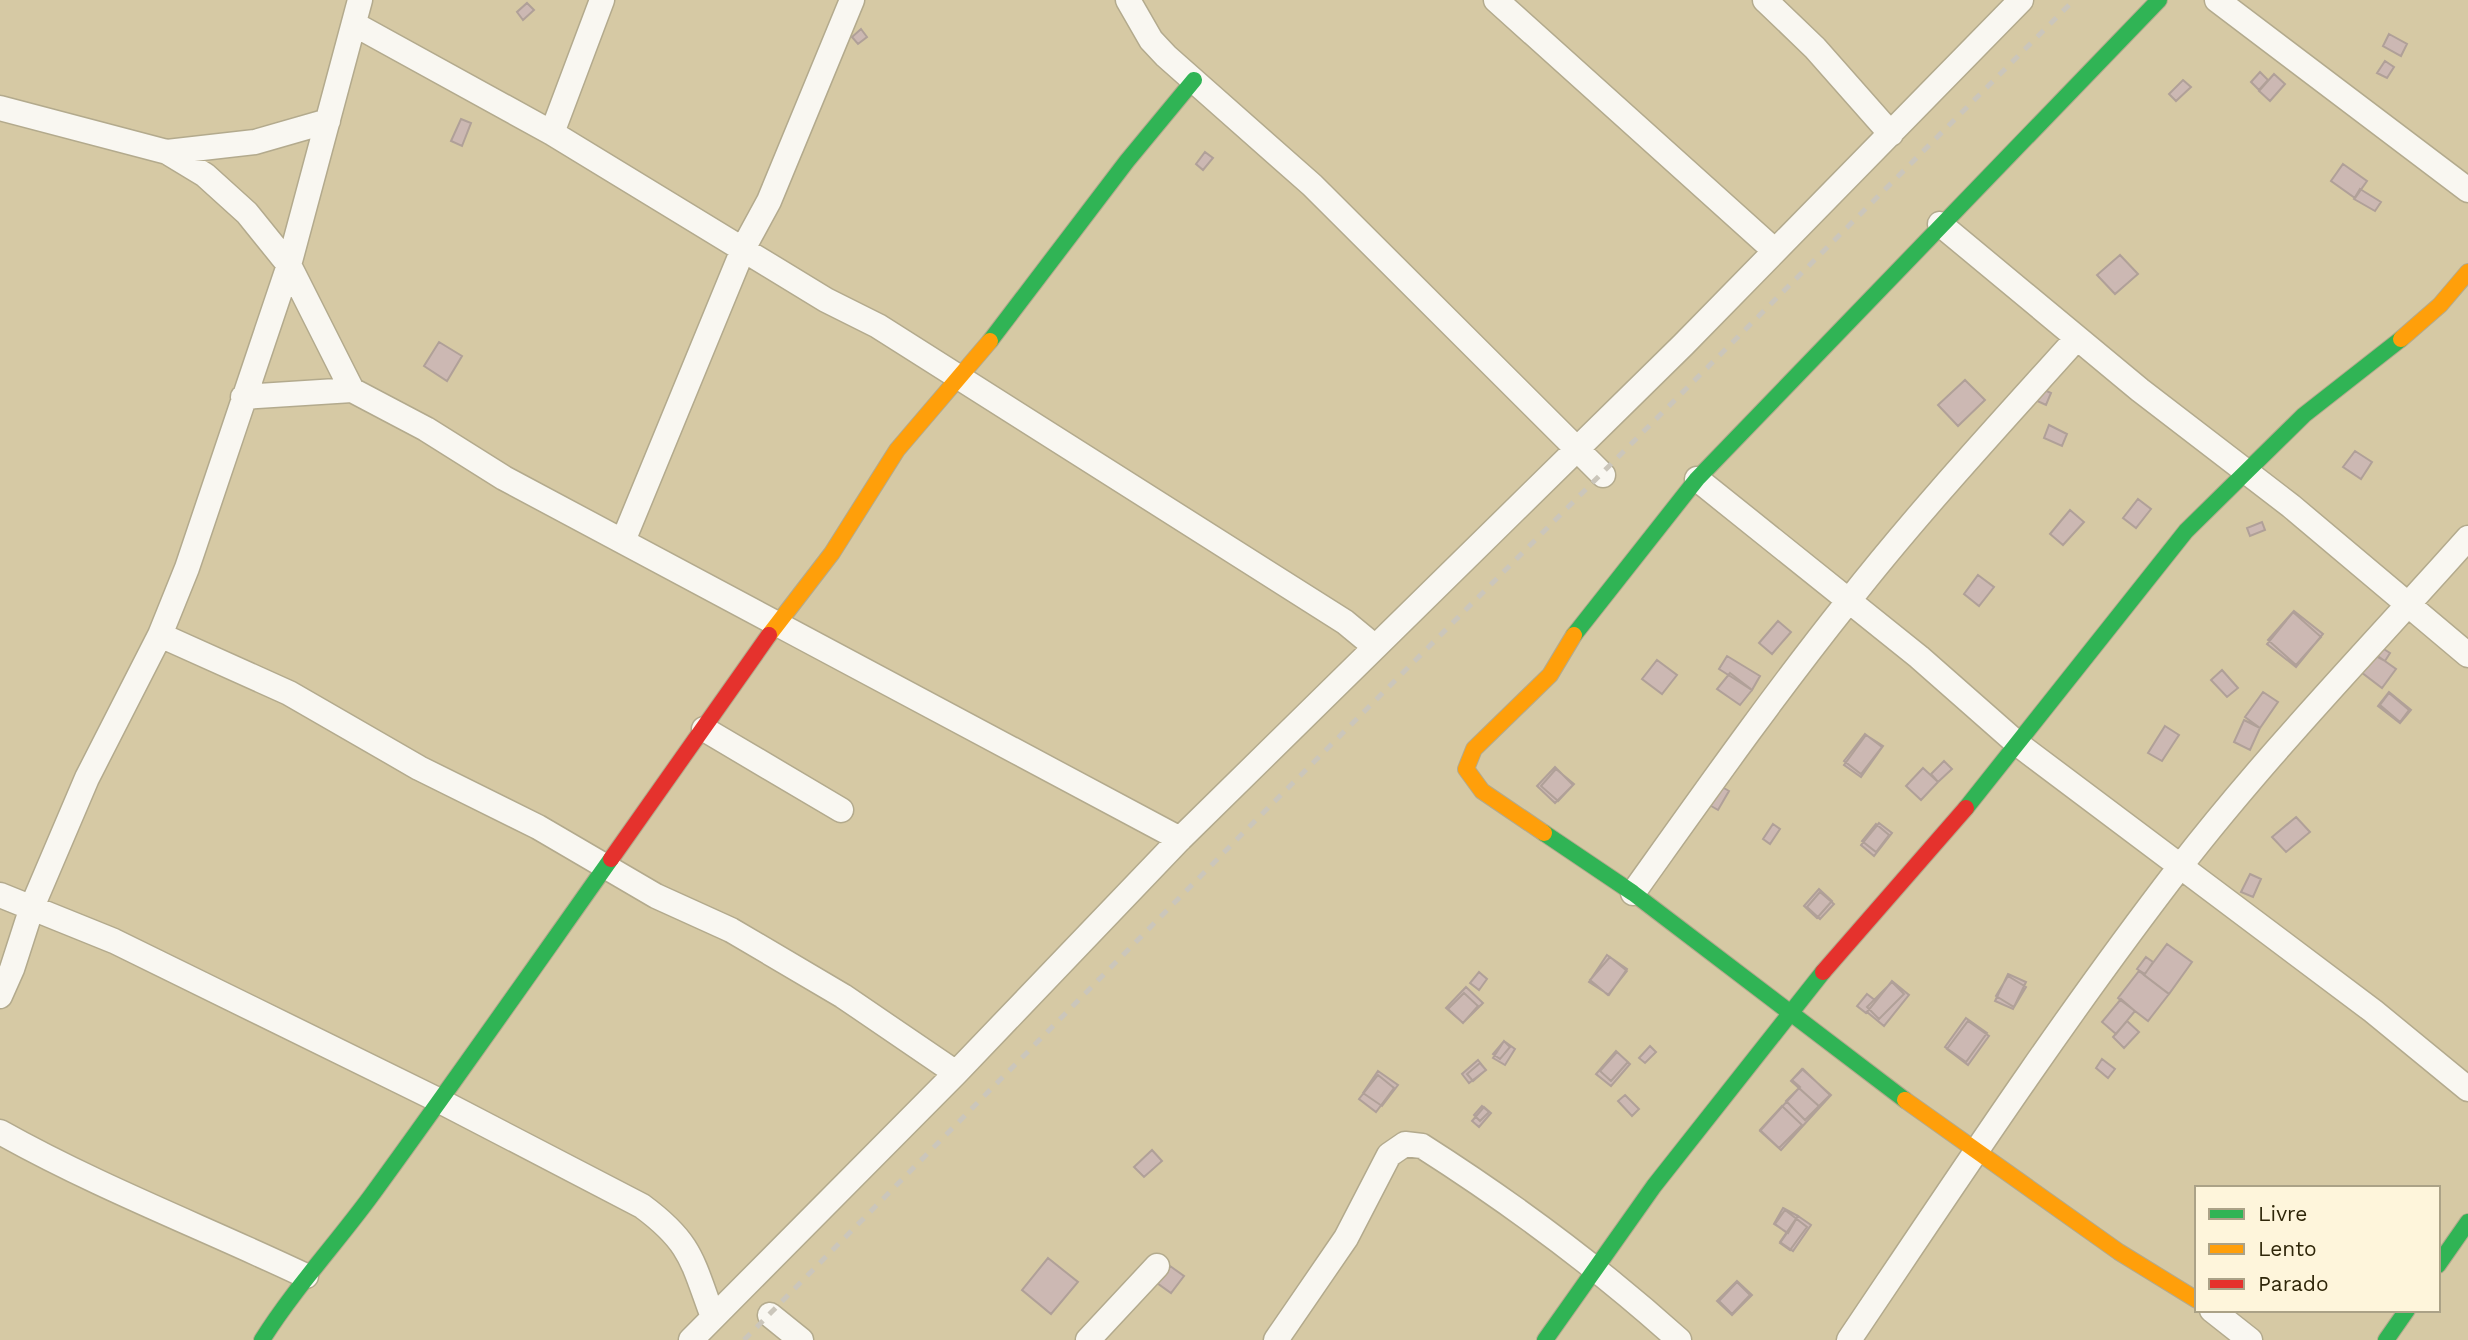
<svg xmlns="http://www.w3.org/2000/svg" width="2468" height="1340" font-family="'Work Sans',sans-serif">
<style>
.building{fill:#ccb8b3;stroke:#b0a098;stroke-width:2}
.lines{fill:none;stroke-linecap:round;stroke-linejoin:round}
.street-casing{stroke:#b3aa8d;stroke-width:27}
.fast-casing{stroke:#b3aa8d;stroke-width:18}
.slow-casing{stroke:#b3aa8d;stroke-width:18}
.jam-casing{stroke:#b3aa8d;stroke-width:18}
.street{stroke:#f9f7f1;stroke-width:24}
.fast{stroke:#30b455;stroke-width:16}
.slow{stroke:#ff9f0a;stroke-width:16}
.jam{stroke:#e5322d;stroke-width:16}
.rail{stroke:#cbc6bb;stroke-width:5;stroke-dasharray:9 9;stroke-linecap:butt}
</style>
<rect width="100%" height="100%" fill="#d6c9a4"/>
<!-- building -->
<path class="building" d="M527,3L534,10L523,20L517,12Z
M861,29L867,37L858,44L852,37Z
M2389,34L2407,44L2401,56L2383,46Z
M2385,61L2394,67L2387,78L2377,73Z
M2260,72L2268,80L2259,90L2251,82Z
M2274,74L2285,84L2270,101L2259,91Z
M2183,80L2191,87L2176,101L2169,94Z
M461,119L471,123L462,146L451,141Z
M1205,152L1213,158L1203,170L1196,164Z
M2343,164L2367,181L2355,198L2331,181Z
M2360,189L2381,202L2375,211L2354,199Z
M2120,255L2138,274L2115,294L2097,275Z
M439,342L462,356L447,381L424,366Z
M1965,380L1985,400L1958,426L1938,405Z
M2040,388L2051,393L2046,405L2035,400Z
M2049,425L2067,434L2062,446L2044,438Z
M2355,451L2372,462L2361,479L2343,467Z
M2138,499L2151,509L2136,528L2123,518Z
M2070,510L2084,522L2063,545L2050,534Z
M2262,522L2265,530L2250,536L2247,528Z
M1978,575L1994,587L1979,606L1964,594Z
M2294,611L2323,634L2296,667L2267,644Z
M2293,612L2321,637L2296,665L2268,640Z
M1778,621L1791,632L1772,654L1759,643Z
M2379,646L2390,653L2385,661L2374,655Z
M2375,654L2396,669L2382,688L2361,672Z
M1727,656L1760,676L1752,690L1719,669Z
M1657,660L1677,675L1662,694L1642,679Z
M2222,670L2238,688L2227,697L2211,680Z
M1730,673L1752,690L1740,705L1717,689Z
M2263,692L2278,702L2260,728L2245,717Z
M2389,692L2411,710L2400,723L2378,706Z
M2389,693L2409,710L2400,722L2380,705Z
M2244,720L2260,728L2250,750L2234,742Z
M2165,726L2179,735L2162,761L2148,753Z
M1865,734L1882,747L1861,774L1844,761Z
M1866,735L1883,746L1861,777L1844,765Z
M1944,761L1952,769L1938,782L1931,774Z
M1555,767L1573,785L1555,803L1537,786Z
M1923,768L1938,782L1921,800L1906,786Z
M1556,769L1574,784L1558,801L1541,786Z
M1712,781L1729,791L1718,810L1701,800Z
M2296,817L2310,832L2286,852L2272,837Z
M1879,823L1892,833L1874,856L1861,845Z
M1773,824L1780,829L1770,844L1763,839Z
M1876,824L1889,835L1876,852L1862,841Z
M2250,874L2261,879L2253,897L2241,892Z
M1819,889L1832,901L1817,918L1804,906Z
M1820,892L1834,904L1820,919L1807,907Z
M2167,944L2192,962L2169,994L2144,975Z
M1607,955L1627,969L1609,995L1589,982Z
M1610,957L1627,971L1608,995L1590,980Z
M2146,957L2153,962L2145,974L2137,969Z
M2139,971L2169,994L2148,1021L2118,998Z
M1479,972L1487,979L1479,990L1470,983Z
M2008,974L2026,982L2013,1009L1995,1001Z
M2008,976L2026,987L2014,1007L1996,996Z
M1892,981L1909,995L1884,1026L1867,1012Z
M1892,982L1904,994L1879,1019L1867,1007Z
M1466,987L1483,1003L1463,1023L1446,1008Z
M1464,993L1478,1006L1463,1023L1448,1009Z
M1867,994L1876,1001L1866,1013L1857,1006Z
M2121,999L2135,1011L2116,1034L2102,1022Z
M1966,1018L1987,1033L1966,1062L1945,1047Z
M1968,1021L1989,1036L1968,1065L1947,1049Z
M2127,1021L2139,1032L2124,1048L2113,1037Z
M1504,1041L1510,1047L1500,1059L1493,1054Z
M1504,1041L1515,1049L1505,1065L1493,1058Z
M1650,1046L1656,1052L1645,1063L1639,1058Z
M1616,1051L1630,1064L1611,1086L1596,1074Z
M1617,1052L1628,1062L1611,1081L1600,1071Z
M2102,1059L2115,1069L2108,1078L2096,1068Z
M1478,1060L1486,1070L1469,1083L1462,1074Z
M1480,1063L1486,1070L1473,1081L1467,1074Z
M1802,1069L1831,1095L1820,1107L1791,1081Z
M1803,1069L1830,1095L1805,1120L1786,1101L1800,1087L1792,1080Z
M1378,1071L1398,1085L1382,1106L1363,1093Z
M1378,1075L1394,1088L1376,1112L1359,1099Z
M1799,1088L1820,1107L1781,1150L1760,1131Z
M1625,1095L1639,1109L1632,1116L1618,1101Z
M1482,1106L1489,1112L1480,1121L1474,1115Z
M1782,1106L1802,1125L1779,1148L1760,1130Z
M1484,1107L1491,1113L1479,1127L1472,1121Z
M1152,1150L1162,1161L1144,1177L1134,1167Z
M1783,1208L1798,1216L1788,1233L1774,1224Z
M1785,1210L1807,1227L1790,1250L1780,1243L1787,1233L1775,1224Z
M1798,1216L1811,1225L1793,1251L1780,1242Z
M1048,1258L1078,1282L1051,1314L1022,1290Z
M1170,1266L1184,1276L1171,1293L1157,1283Z
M1737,1281L1752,1295L1732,1315L1717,1301Z
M1737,1282L1750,1295L1732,1314L1719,1301Z"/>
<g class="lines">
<!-- street casing -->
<g class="street-casing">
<path id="street" d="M1128,0L1151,40L1166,56L1312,185L1603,475
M1496,0L1775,251
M1765,0L1815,48L1891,134
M2217,0L2468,190
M354,24L552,133L826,300L878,326L1345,622L1374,646
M0,108L167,152L205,175L247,213L289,265L352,390
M552,133L602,0
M167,152L255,142L328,121
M1940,224L2140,390L2291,506L2468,655
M243,397L352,390L426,429L504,478L1180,839
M1697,479L1919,657L2019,745L2373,1011L2468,1089
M623,541L744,247L769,201L852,0
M160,635L289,693L419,768L538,827L656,896L731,930L843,996L956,1073
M704,729L841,810
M1633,893C1703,795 1772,697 1847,603C1919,511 1999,425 2077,338
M0,895L114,941L440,1101L642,1206C692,1243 692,1261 713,1317
M0,996L12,969L32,907L87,778L160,635L187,568L289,265L360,0
M0,1132C98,1187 205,1228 306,1276
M2212,1310L2250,1340
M770,1315L801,1340
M691,1340L956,1073L1180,839L1683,345L2021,0
M1088,1340L1157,1266
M1276,1340L1346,1238L1389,1155L1405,1144L1422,1146C1513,1204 1599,1268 1679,1340
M1849,1340C1956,1181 2062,1020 2179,868C2268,753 2371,647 2468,538"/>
</g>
<!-- fast casing -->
<g class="fast-casing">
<path id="fast" d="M990,341L1127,161L1194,80
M1574,635L1697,479L2159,0
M1966,808L2186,531L2304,415L2401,339
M1544,833L1633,893L1905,1100
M2438,1265L2468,1222
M262,1340C294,1289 335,1245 371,1196C452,1085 531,972 611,859
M1545,1340L1654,1186L1823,972
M2386,1340L2407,1310"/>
</g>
<!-- slow casing -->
<g class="slow-casing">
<path id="slow" d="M2401,339L2440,305L2468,272
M769,635L832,553L897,450L990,341
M1544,833L1482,791L1466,769L1474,749L1550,675L1574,635
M1905,1100L2119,1252L2197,1300"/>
</g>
<!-- jam casing -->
<g class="jam-casing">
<path id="jam" d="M611,859L769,635
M1823,972L1966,808"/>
</g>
<!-- street -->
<use href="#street" class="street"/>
<!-- fast -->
<use href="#fast" class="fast"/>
<!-- slow -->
<use href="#slow" class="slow"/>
<!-- jam -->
<use href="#jam" class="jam"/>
<!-- rail -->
<path class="rail" d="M744,1340L1249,827L2074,0"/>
</g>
<!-- legend -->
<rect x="2195" y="1186" width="245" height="126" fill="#fef5db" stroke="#aba287" stroke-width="2"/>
<rect x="2209" y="1209" width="35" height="10" fill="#30b455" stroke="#aba287" stroke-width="2"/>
<text x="2258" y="1221" font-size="21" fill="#2f2609">Livre</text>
<rect x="2209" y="1244" width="35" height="10" fill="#ff9f0a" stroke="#aba287" stroke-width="2"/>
<text x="2258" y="1256" font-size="21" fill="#2f2609">Lento</text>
<rect x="2209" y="1279" width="35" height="10" fill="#e5322d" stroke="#aba287" stroke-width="2"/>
<text x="2258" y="1291" font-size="21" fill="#2f2609">Parado</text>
</svg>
